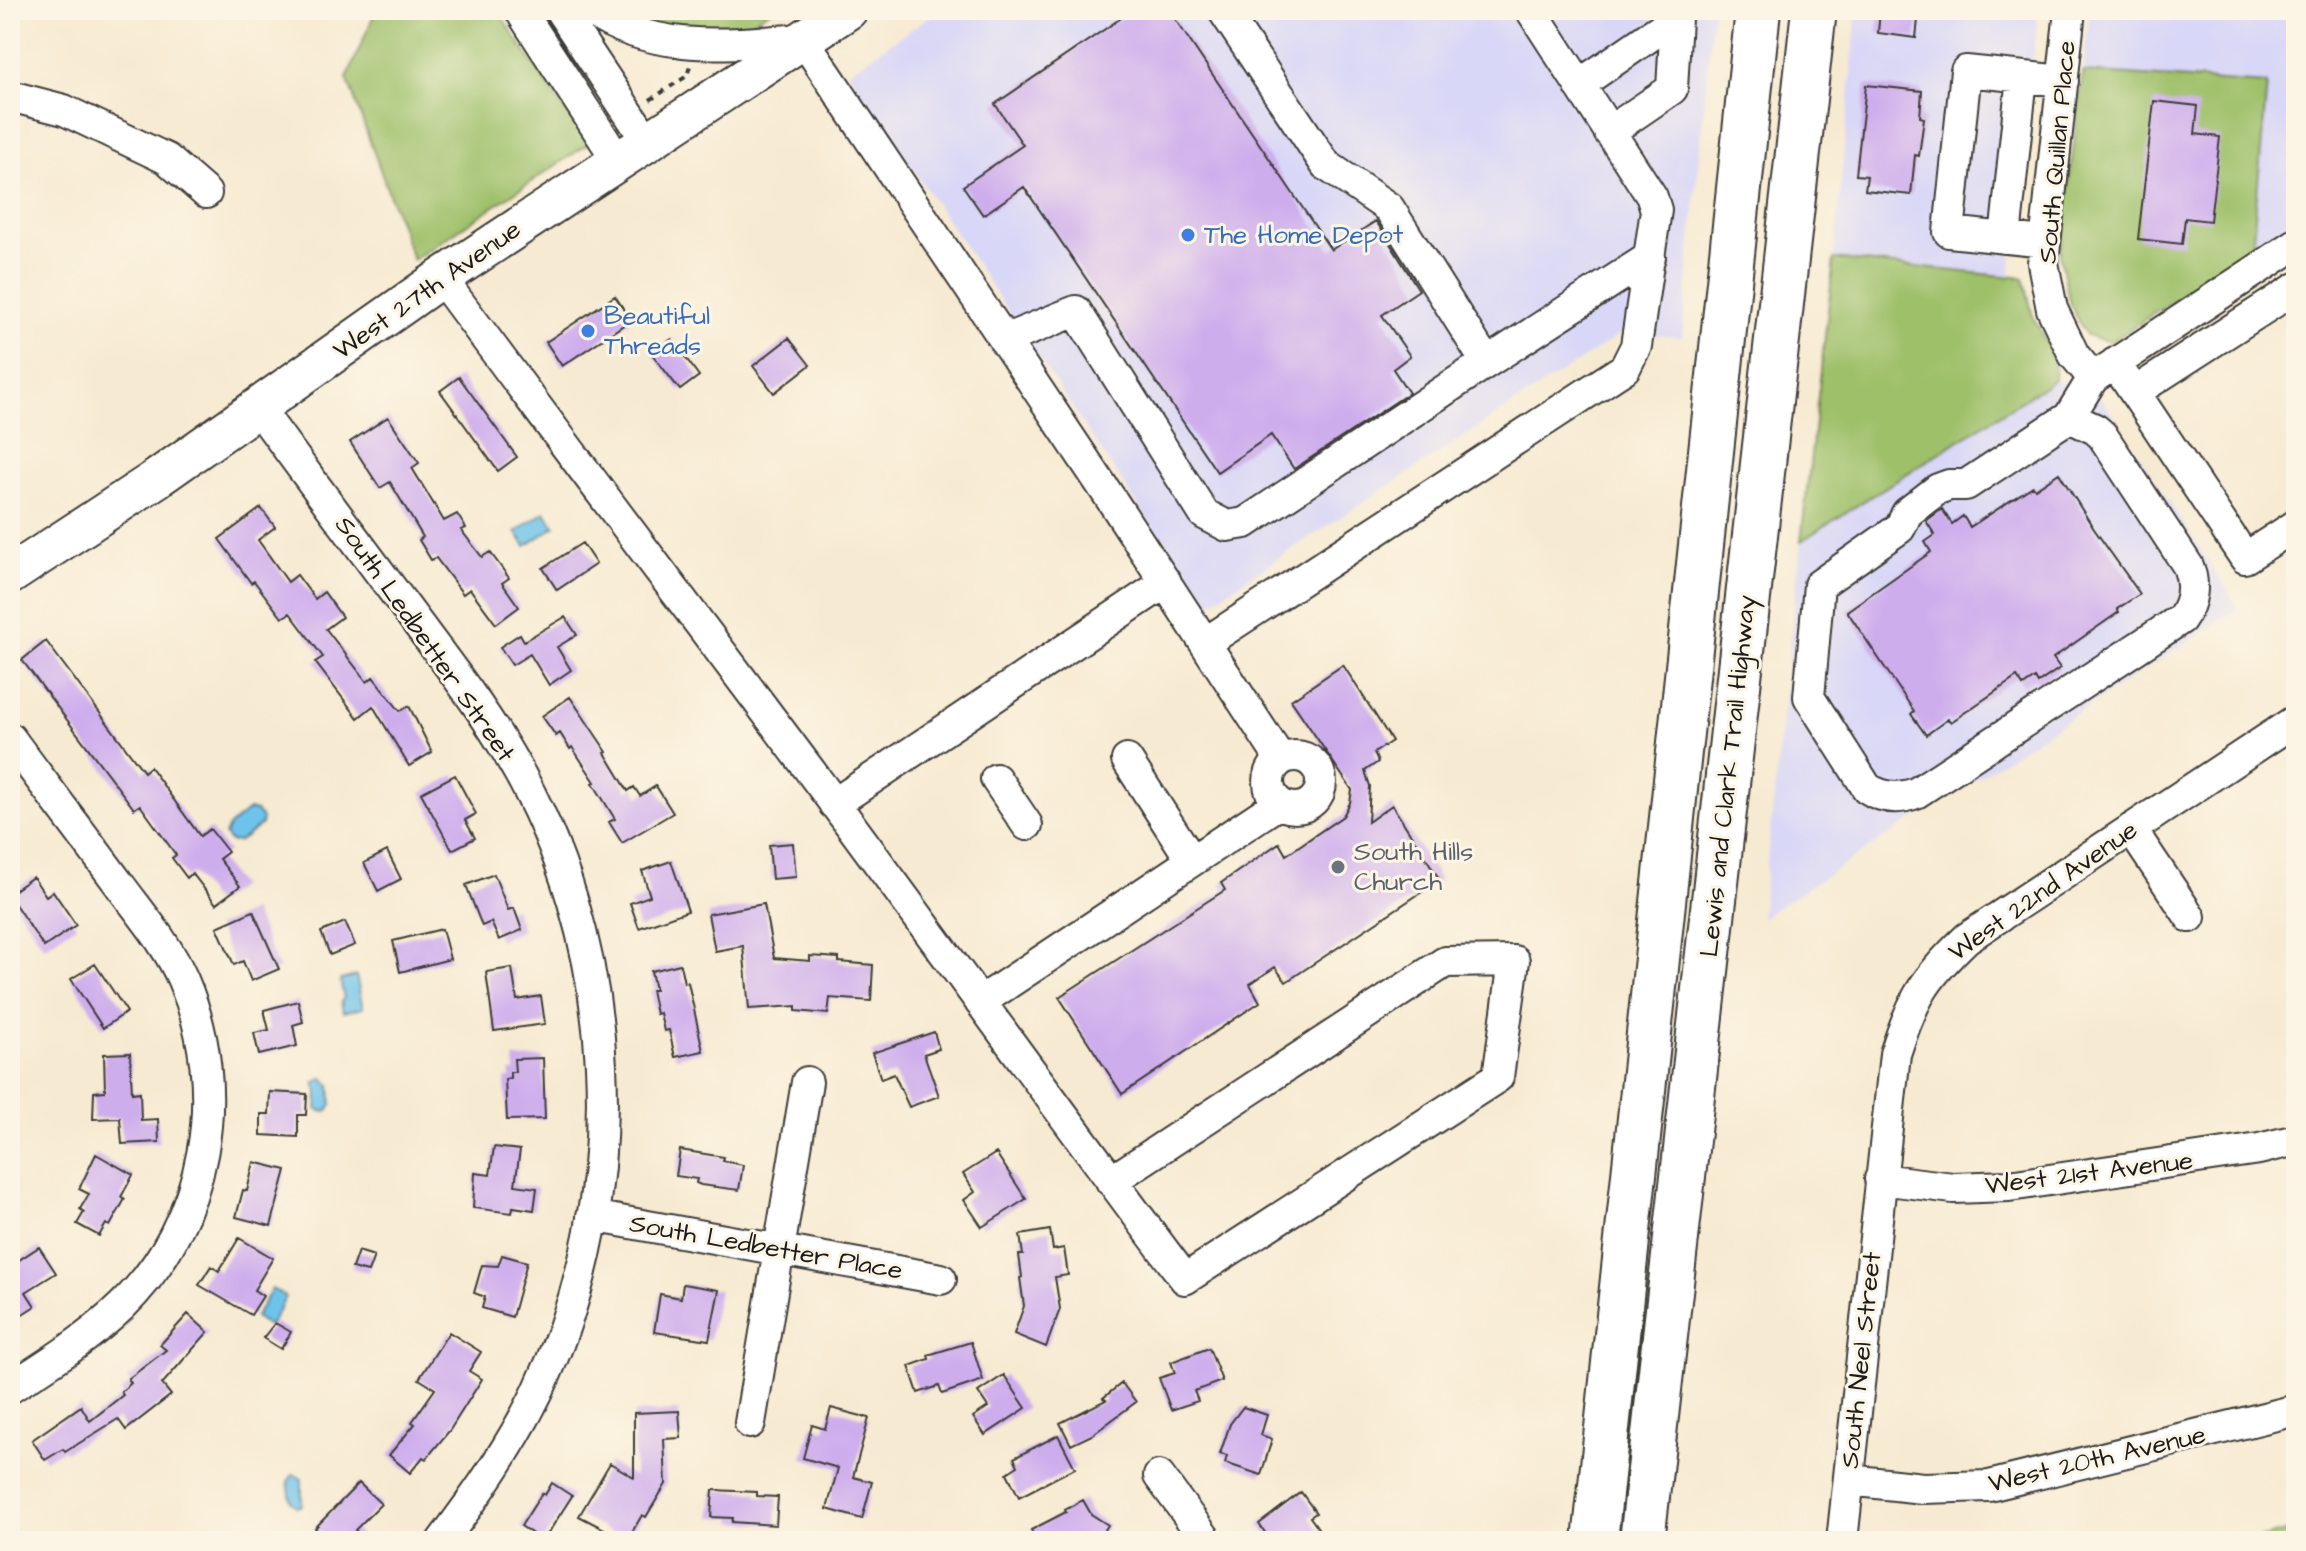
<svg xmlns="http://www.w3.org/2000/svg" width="2306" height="1551" font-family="'Architects Daughter',sans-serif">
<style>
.built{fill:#d9d7f7}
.green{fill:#9ec069;stroke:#5d6e42;stroke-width:2}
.water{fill:#6ec3eb;stroke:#457084;stroke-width:2}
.building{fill:#ceaded}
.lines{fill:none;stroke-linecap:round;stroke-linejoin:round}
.minor-casing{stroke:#3d3b37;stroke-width:34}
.major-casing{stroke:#3d3b37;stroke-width:42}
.highway-casing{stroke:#3d3b37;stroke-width:48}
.path{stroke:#3d3b37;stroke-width:4;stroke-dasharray:6 6;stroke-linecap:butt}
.minor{stroke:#fff;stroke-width:30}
.major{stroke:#fff;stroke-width:38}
.highway{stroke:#fff;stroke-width:44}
.shop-dot{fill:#3f7fe0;stroke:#fcf5e5;stroke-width:3}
.worship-dot{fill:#6b7280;stroke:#fcf5e5;stroke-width:3}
.labels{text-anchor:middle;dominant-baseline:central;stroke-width:6;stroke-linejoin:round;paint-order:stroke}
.street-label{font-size:26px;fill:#1c1c1c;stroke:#fcf5e5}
.shop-label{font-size:26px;fill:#366cbe;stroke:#fcf5e5;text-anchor:start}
.worship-label{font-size:26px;fill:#5b616d;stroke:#fcf5e5;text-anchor:start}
</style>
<rect width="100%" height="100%" fill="#fcf5e5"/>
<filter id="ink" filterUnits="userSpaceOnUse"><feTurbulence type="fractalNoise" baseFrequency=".0125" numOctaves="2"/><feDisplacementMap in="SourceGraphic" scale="16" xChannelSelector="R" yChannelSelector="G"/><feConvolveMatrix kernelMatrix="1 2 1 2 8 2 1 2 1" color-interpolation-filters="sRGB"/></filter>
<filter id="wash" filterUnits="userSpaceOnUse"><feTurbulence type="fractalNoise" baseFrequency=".006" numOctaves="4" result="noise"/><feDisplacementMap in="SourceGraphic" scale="32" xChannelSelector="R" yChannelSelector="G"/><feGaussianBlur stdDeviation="1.8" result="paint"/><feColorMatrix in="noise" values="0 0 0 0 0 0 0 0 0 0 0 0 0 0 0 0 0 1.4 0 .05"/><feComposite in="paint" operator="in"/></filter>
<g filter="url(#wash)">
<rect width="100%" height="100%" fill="#f7ead2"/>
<!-- built -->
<path class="built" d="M939,10H1713L1682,337L1622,333L1205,606L848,72Z
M1857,10H2038L2010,275L1834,259Z
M2090,10H2296V219L2252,250L2266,85L2083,72Z
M2054,380L2099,395L2239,608L1761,918L1801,541Z"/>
<!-- green -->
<path class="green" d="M376,10H497L588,144L413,260L347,78Z
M624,10H771L750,23L691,29L644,21Z
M2083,72L2267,84L2252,250L2110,342L2086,335L2070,304L2060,256Z
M1834,259L2024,278L2033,317L2055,359L2054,380L1801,541Z
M2296,1529V1541H2252Z"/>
<!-- water -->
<path class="water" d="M545,512L555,526L526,546L516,532Z
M249,810L256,811L262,819L261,825L240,841L230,842L225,835L229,826Z
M356,976L363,1008L343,1012L341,1001L344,999L340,980Z
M323,1078L330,1085L332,1105L329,1110L324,1112L317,1109L318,1092L315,1083Z
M272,1289L286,1297L269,1326L255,1317Z
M294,1474L302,1479V1505L297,1507L291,1501L288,1481Z"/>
<g id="blocks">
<!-- building -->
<path class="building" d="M1133,10H1169L1331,250L1376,221L1419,290L1382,315L1410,356L1393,369L1409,393L1294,469L1271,435L1217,472L1024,187L983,215L963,186L1023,145L995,104Z
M1880,10H1919L1916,38L1878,33Z
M1866,85L1922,91L1920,117L1924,118L1919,156L1915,155L1911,195L1865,190L1867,176L1856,175Z
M2154,101L2198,106L2195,134L2220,137L2210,221L2185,218L2182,244L2138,239Z
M615,296L631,320L562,366L546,342Z
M789,338L810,365L774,393L753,366Z
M672,339L699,376L680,390L652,354Z
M459,377L517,457L498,471L440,391Z
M388,417L419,463L412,468L444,521L457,514L466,528L461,530L482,557L490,552L509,578L502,583L519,607L496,624L470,589L463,594L436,558L431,560L419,540L423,537L390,482L380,488L350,442Z
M2059,473L2094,529L2140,594L2117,609L2119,612L2053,658L2060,668L2038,683L2035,678L2023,686L2017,677L1951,722L1948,719L1926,735L1911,714L1914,711L1847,611L1931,552L1925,542L1935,535L1926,521L1942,509L1952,524L1963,516L1970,527L2033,486L2035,489Z
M261,508L275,527L258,540L288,582L297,575L315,599L324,592L342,617L326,629L367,682L373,677L400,711L409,706L432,752L409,766L373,706L358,718L315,662L323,657L290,613L282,618L254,581L251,583L219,539Z
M582,543L596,564L557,590L543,568Z
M565,617L577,635L557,647L571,670L549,685L530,654L512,665L500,647L520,634L524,641Z
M46,641L144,772L150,767L200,836L210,829L228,852L219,859L240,886L216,904L192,873L187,878L172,858L176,855L140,805L134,809L22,660Z
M1343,665L1392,741L1374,753L1378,762L1365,771L1370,786L1368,822L1392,805L1440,880L1286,982L1275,967L1250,984L1260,1002L1122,1094L1059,997L1225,890L1221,883L1279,843L1286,855L1343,816L1350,803L1352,790L1291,700Z
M570,697L607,752L605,753L628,791L634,787L640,796L656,786L673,813L622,843L609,822L615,819L593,783L595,782L572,747L570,749L560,733L556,736L542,716Z
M455,775L476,814L465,820L475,838L452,850L421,793Z
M793,843L796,877L772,879L769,845Z
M387,851L401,879L378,891L364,863Z
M671,861L688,911L639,928L630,903L650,896L642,871Z
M494,874L508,910L514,908L522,930L499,940L491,922L482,926L466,885Z
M33,877L46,896L53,891L76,925L44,947L10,897V893Z
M764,904L774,958L810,961V956L839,958V962L873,965L871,1001L830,998L828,1014L796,1011V1006L749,1009L743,946L715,951L708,914Z
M253,911L279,969L251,981L243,961L234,965L217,927Z
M345,922L355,945L330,955L321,932Z
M442,929L450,959L400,972L393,941Z
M95,964L127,1012L103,1028L71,979Z
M680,964L684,983L688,982L703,1051L675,1057L669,1030L664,1031L660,1013L656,1014L651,990H655L651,971Z
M512,968L517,1000L541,996L545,1024L494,1031L486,972Z
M298,1001L303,1022L293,1025L297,1046L259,1055L254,1033L269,1030L264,1010Z
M934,1032L939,1049L924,1054L939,1096L909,1107L894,1074L881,1079L872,1053Z
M130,1053L132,1093L140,1092L141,1120L158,1119L159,1142L122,1144L120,1118L93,1119L94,1092L105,1091L104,1054Z
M543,1058L545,1119L507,1120L505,1079L510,1078V1072H515L514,1059Z
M270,1092L307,1094L306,1115H298V1137L261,1135V1114H269Z
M494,1147L520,1150L515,1185L537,1188L534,1210L513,1207L512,1213L473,1208L475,1173L490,1175Z
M680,1150L724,1157L723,1161L743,1165L739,1190L701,1185L696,1183L697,1179L676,1176Z
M996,1153L1026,1199L982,1227L964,1200L975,1192L963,1174Z
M96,1154L133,1175L121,1197L125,1199L110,1226L106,1224L99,1236L77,1224L84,1212L80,1209L89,1194L79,1189Z
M254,1162L286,1170L271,1226L236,1217L243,1190L247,1191Z
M1050,1230L1053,1250L1064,1248L1068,1275L1055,1277L1060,1309L1046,1347L1014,1334L1024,1306L1020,1278L1022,1277L1019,1255H1023L1020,1235Z
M239,1238L273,1258L254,1290L263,1296L251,1315L199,1285L211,1266L219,1271Z
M39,1247L56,1273L26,1292L35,1306L10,1322V1266Z
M358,1251L374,1256L368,1272L352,1268Z
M502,1255L527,1262L512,1317L482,1308L485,1297L474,1293L482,1265L498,1266Z
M683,1284L719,1290L709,1340L654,1332L660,1294L681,1298Z
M188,1314L208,1332L162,1384L171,1395L126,1430L118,1419L65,1452L63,1449L45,1460L32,1440L81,1406L90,1421L123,1395L121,1392L131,1383L128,1379L166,1350L160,1345Z
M275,1323L291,1332L281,1349L263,1338Z
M449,1332L481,1352L469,1371L482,1379L450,1430L426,1459L423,1457L410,1473L389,1455L415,1424L412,1422L435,1389L419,1379Z
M971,1342L983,1380L942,1394L939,1386L918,1393L909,1366L929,1359L928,1355Z
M1209,1348L1222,1381L1194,1391L1198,1401L1171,1410L1159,1378L1175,1373L1171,1362Z
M1004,1375L1026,1408L985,1435L973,1417L988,1407L978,1392Z
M1122,1383L1136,1402L1092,1435L1071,1445L1060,1423L1106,1400L1103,1398Z
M1243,1407L1267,1415L1261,1435L1272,1439L1261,1475L1225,1463L1227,1456L1220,1454L1230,1424Z
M831,1408L869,1418L853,1477L872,1482L862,1519L827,1509L838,1468L803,1458L812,1425L825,1429Z
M679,1411L681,1438L664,1439L666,1484L646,1517L642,1515L627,1541L579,1516L610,1463L634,1477V1413Z
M1058,1435L1075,1468L1019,1497L1007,1473L1018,1466L1014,1458Z
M359,1483L381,1504L355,1530L366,1541H327L315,1528Z
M552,1483L572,1496L543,1541L521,1526L542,1493L545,1495Z
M713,1490L757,1492V1496L778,1497L776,1525L732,1522L733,1518L711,1517Z
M1301,1492L1316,1513L1310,1517L1323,1535L1315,1541H1300L1292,1531L1279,1541H1271L1259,1524Z
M1083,1500L1091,1514L1108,1525L1098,1541H1037L1031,1530L1066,1512L1065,1510Z"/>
</g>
</g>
<g filter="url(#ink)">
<use href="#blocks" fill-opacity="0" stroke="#3d3b37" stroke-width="2"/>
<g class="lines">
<!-- minor casing -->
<g class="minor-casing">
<path id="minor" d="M520,10L618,161
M560,10L647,141
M589,10C654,54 729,44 803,39L1115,505L1281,760
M1223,10L1326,165L1389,208L1486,362
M2070,10L2043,263L2052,309L2074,355L2093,378
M1579,85L1676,18L1672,89L1609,132
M10,96L64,110L167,159L206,193
M2005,238L2022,77
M2045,242L1949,232L1966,71L2063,81
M441,278C570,453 702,626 832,800C950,959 1066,1121 1185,1279L1498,1077L1514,961L1445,962L1111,1181
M1004,340L1076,311L1204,514L1227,526L1245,523L1472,372L1650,257
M2115,363L2245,558L2296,525
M2135,392L2296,288
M258,408C307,475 356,541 406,608C440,654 476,699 505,748C621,939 634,1190 538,1391C512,1445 478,1494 442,1541
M2069,417L2095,429L2102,435L2188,566C2195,584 2193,603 2181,619L1916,793C1898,800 1882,798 1867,788L1809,697L1819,585L1900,528L1907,513L1938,489L1949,485H1966L2069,417L2093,378L2296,244
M1205,643L1625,368L1636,346L1656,210L1652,197L1531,10
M10,738C46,787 83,835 119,884C141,914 168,945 183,980C230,1090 208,1222 122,1306C89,1338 49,1363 10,1388
M1269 782a26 26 0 1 1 52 0a26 26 0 1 1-52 0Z
M1127,760L1192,861
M996,779L1027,825
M834,804L1166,582
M2131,829L2190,917
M980,1002L1279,803
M1880,1179L1953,1188L2009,1186L2259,1149L2296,1140
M592,1216L941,1279
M750,1423L807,1082
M1159,1476L1207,1541
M1849,1480L1923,1488L1989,1486L2296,1410
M1842,1541L1895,1054C1913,998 1924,979 1967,938L2296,720"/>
</g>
<!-- major casing -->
<g class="major-casing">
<path id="major" d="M10,575L156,479L441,278L848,10"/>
</g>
<!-- highway casing -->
<g class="highway-casing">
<path id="highway" d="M1595,1541L1758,10
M1642,1541L1814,10"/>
</g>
<!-- path -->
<path class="path" d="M650,100L687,76L690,66
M2281,1541L2296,1537"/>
<!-- minor -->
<use href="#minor" class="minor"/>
<!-- major -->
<use href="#major" class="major"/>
<!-- highway -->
<use href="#highway" class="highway"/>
</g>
</g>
<!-- markers -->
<g class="shop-dot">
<circle cx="1188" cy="235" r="8"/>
<circle cx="588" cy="331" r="8"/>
</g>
<circle class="worship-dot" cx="1338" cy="867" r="8"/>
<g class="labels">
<!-- street labels -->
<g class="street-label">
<text transform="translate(2057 152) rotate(-85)">South Quillan Place</text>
<text transform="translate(427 290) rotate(-35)">West 27th Avenue</text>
<text transform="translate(425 639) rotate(55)">South Ledbetter Street</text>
<text transform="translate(1728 776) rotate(-84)">Lewis and Clark Trail Highway</text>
<text transform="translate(2043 891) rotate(-35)">West 22nd Avenue</text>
<text transform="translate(2089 1173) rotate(-7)">West 21st Avenue</text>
<text transform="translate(766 1247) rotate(10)">South Ledbetter Place</text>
<text transform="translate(1861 1360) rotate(-84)">South Neel Street</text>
<text transform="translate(2097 1459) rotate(-13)">West 20th Avenue</text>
</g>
<!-- shop labels -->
<g class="shop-label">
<text x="1204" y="235">The Home Depot</text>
<text x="604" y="316">Beautiful<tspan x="604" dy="30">Threads</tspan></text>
</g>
<!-- worship labels -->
<g class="worship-label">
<text x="1354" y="852">South Hills<tspan x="1354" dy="30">Church</tspan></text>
</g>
</g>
<!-- margin -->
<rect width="2306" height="1551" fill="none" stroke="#fcf5e5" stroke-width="40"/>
</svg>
